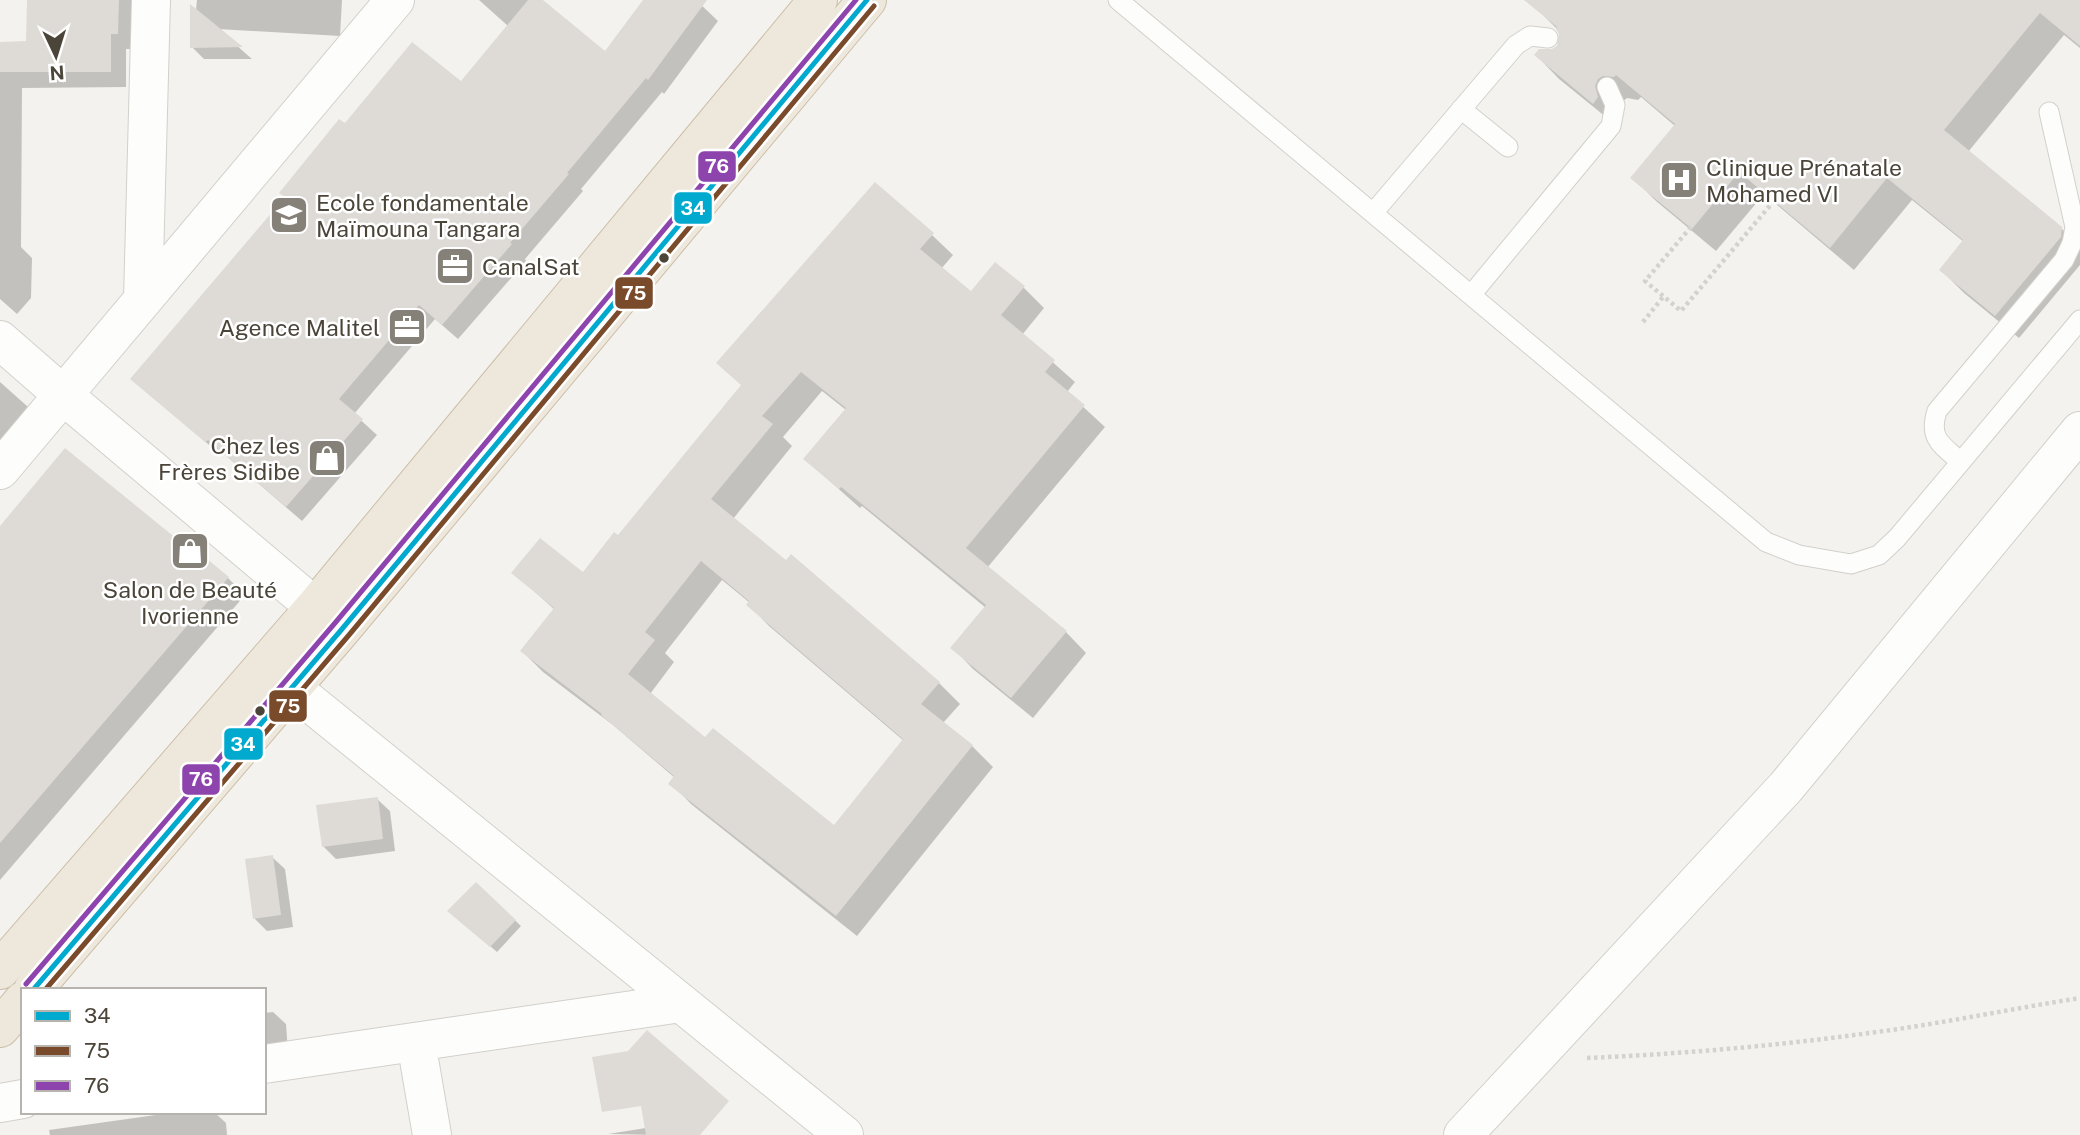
<svg xmlns="http://www.w3.org/2000/svg" width="2080" height="1135" font-family="'Public Sans',sans-serif">
<style>
.shadow{fill:#0003;fill-rule:evenodd}
.building{fill:#dedbd6;fill-rule:evenodd}
.lines{fill:none;stroke-linecap:round;stroke-linejoin:round}
.lane-casing{stroke:#d2d0cb;stroke-width:21}
.street-casing{stroke:#d2d0cb;stroke-width:40}
.highway-casing{stroke:#ccbfa9;stroke-width:40}
.path{stroke:#d3d2cc;stroke-width:4.5;stroke-dasharray:3.5 3.5;stroke-linecap:butt}
.lane{stroke:#fdfdfc;stroke-width:19}
.street{stroke:#fdfdfc;stroke-width:38}
.highway{stroke:#ede8db;stroke-width:38}
.bus-1-casing{stroke:#fff;stroke-width:10}
.bus-2-casing{stroke:#fff;stroke-width:10}
.bus-3-casing{stroke:#fff;stroke-width:10}
.bus-1{stroke:#00a9ce;stroke-width:5}
.bus-2{stroke:#7a4b2a;stroke-width:5}
.bus-3{stroke:#8e44ad;stroke-width:5}
.bus-dot{fill:#4b4439;stroke:#fff;stroke-width:2.5}
.labels{text-anchor:middle;dominant-baseline:central;stroke-width:5;stroke-linejoin:round;paint-order:stroke}
.poi-label{font-size:23px;fill:#4b4439;stroke:#fff;text-anchor:start}
.line-badge{stroke:#fff;stroke-width:2.5}
.badge-label{font-size:19px;text-anchor:middle;font-weight:bold;fill:#fff}
</style>
<rect width="100%" height="100%" fill="#f4f2ee"/>
<!-- shadow -->
<path class="shadow" d="M29,0H134V49H126V87L22,88L21,247L32,258L31,298L17,314L0,299V43H28Z
M197,0H342L340,36L218,29L252,59H204L192,47Z
M479,0H542L606,53L645,0H696L718,21L664,94L662,92L581,189L583,191L525,259L526,261L458,339L435,319L354,414L377,435L302,521L224,454L222,456L132,379L345,126L461,84L508,26Z
M1545,0H2080V48L2064,35L1968,152L2061,228L2080,247V265L2019,338L1964,293L1941,270L1964,242L1912,200L1854,270L1764,194L1716,251L1656,201L1633,178L1675,126L1641,97L1638,100L1627,98L1621,103L1617,126L1559,79L1536,55L1554,51L1562,39L1560,32L1537,9Z
M932,235L953,255L941,269L971,293L1023,287L1044,308L1022,335L1075,382L1067,392L1105,427L987,568L1066,632L1086,653L1033,718L973,669L953,648L986,608L862,506L860,508L805,459L846,410L822,391L783,437L792,446L733,519L939,683L960,704L943,723L972,746L993,767L857,936L691,804L671,783L675,778L613,725L543,672L522,651L555,610L514,573L583,574ZM722,580L750,603L749,605L769,626L904,741L834,827L706,740L650,694L674,662L665,653Z
M0,382L45,422L0,477Z
M0,530L177,541L228,578L245,595L0,880Z
M377,799L390,811L395,851L336,859L323,846Z
M272,857L285,869L293,927L267,931L255,919Z
M476,884L521,926L497,952L455,916Z
M273,1012L286,1024L288,1052L264,1055V1013Z
M177,1112H214L226,1123L227,1135H50L49,1130Z
M652,1127L659,1135L608,1134Z"/>
<!-- building -->
<path class="building" d="M27,0H119L118,34H111V72H0V42L26,41Z
M528,0H543L605,51L643,0H707L648,80L646,78L567,173L569,174L510,243L512,244L442,325L419,305L339,399L363,419L286,507L208,440L205,442L130,379L285,197L279,193L339,119L345,123L412,42L461,81Z
M1524,0H2080V46L2040,13L1944,130L2062,227L2061,237L1995,316L1939,270L1963,240L1887,178L1830,248L1739,172L1692,229L1630,178L1675,124L1616,75L1614,77L1603,76L1598,79L1595,86L1598,97L1593,104L1534,55L1539,49H1552L1557,46L1559,34L1556,29L1557,27Z
M190,4L243,47L190,48Z
M875,182L934,233L920,249L971,291L995,262L1025,286L1001,315L1055,360L1045,372L1085,405L966,548L1067,631L1011,698L950,648L986,605L841,487L839,489L803,459L846,408L801,372L762,416L773,424L711,499L786,560L791,554L940,682L921,704L973,745L836,916L668,784L674,776L601,715L602,714L520,651L554,608L511,573L540,538L583,572L614,532L618,535L741,385L716,363ZM701,561L749,601L746,605L903,739L834,825L713,728L705,737L628,674L655,640L645,632Z
M65,448L177,539L179,536L229,577L0,843V526Z
M378,797L383,839L322,847L316,805Z
M273,855L281,915L253,919L245,859Z
M476,882L516,920L490,947L447,911Z
M647,1030L729,1101L700,1135H646L641,1106L602,1112L592,1057L628,1051Z"/>
<g class="lines">
<!-- lane casing -->
<g class="lane-casing">
<path id="lane" d="M1118,0L1766,542L1799,555L1851,564L1879,555L1897,538L2080,320
M1461,109L1508,147
M1373,213L1516,45L1530,36L1548,38
M1471,295L1611,126L1615,105L1607,87
M1961,462C1942,445 1928,439 1937,411L2064,260L2072,243L2075,227L2049,112"/>
</g>
<!-- street casing -->
<g class="street-casing">
<path id="street" d="M143,299L151,0
M0,340L63,395L340,628
M0,470L395,0
M266,667L844,1135
M416,1042L432,1135
M264,1064L681,1003
M0,1103L23,1099
M1463,1135L1786,787L2080,431"/>
</g>
<!-- highway casing -->
<g class="highway-casing">
<path id="highway" d="M0,970L315,607L818,0
M33,990L342,629L867,0
M0,1028L23,1001"/>
</g>
<!-- path -->
<path class="path" d="M1691,227L1645,281L1681,311L1773,202
M1643,322L1663,297
M1587,1058C1681,1054 1775,1046 1869,1033C1940,1024 2010,1009 2080,998"/>
<!-- lane -->
<use href="#lane" class="lane"/>
<!-- street -->
<use href="#street" class="street"/>
<!-- highway -->
<use href="#highway" class="highway"/>
<!-- bus-1 casing -->
<g class="bus-1-casing">
<path id="bus-1" d="M33,990L342,629L867,0"/>
</g>
<!-- bus-2 casing -->
<g class="bus-2-casing">
<path id="bus-2" d="M45,990L349,635L874,6"/>
</g>
<!-- bus-3 casing -->
<g class="bus-3-casing">
<path id="bus-3" d="M26,984L335,623L856,0"/>
</g>
<!-- bus-1 -->
<use href="#bus-1" class="bus-1"/>
<!-- bus-2 -->
<use href="#bus-2" class="bus-2"/>
<!-- bus-3 -->
<use href="#bus-3" class="bus-3"/>
</g>
<!-- icons -->
<defs>
<g id="hospital-square" transform="scale(2.0125)"><rect x="-9" y="-9" width="18" height="18" rx="4" fill="#868178" stroke="#fff"/><path d="M-5-5h3v3.5h4V-5h3V5h-3V1.5h-4V5h-3Z" fill="#fff"/></g>
<g id="school-square" transform="scale(2.0125)"><rect x="-9" y="-9" width="18" height="18" rx="4" fill="#868178" stroke="#fff"/><path d="M0-5L7-2L0 1L-7-2ZM-4 1L0 2.5L4 1V4Q0 6-4 4Z" fill="#fff"/></g>
<g id="office-square" transform="scale(2.0125)"><rect x="-9" y="-9" width="18" height="18" rx="4" fill="#868178" stroke="#fff"/><path d="M-6-3h4V-5.5h4V-3h4V5H-6ZM-1-4.5V-3h2v-1.5ZM-6 0V1H6V0Z" fill="#fff"/></g>
<g id="shop-square" transform="scale(2.0125)"><rect x="-9" y="-9" width="18" height="18" rx="4" fill="#868178" stroke="#fff"/><path d="M-5-2.5h2.3a2.7 3.5 0 0 1 5.4 0H5L5.5 6h-11ZM-1.5-2.5h3a1.5 2.3 0 0 0-3 0Z" fill="#fff"/></g>
</defs>
<g fill-rule="evenodd">
<use href="#hospital-square" x="1679" y="180"/>
<use href="#school-square" x="289" y="215"/>
<use href="#office-square" x="455" y="266"/>
<use href="#office-square" x="407" y="327"/>
<use href="#shop-square" x="327" y="458"/>
<use href="#shop-square" x="190" y="551"/>
</g>
<!-- markers -->
<g class="bus-dot">
<circle cx="664" cy="258" r="6"/>
<circle cx="260" cy="711" r="6"/>
</g>
<g class="labels">
<!-- poi labels -->
<g class="poi-label">
<text x="1706" y="167">Clinique Prénatale<tspan x="1706" dy="26">Mohamed VI</tspan></text>
<text x="316" y="202">Ecole fondamentale<tspan x="316" dy="26">Maïmouna Tangara</tspan></text>
<text x="482" y="266">CanalSat</text>
<text x="380" y="327" text-anchor="end">Agence Malitel</text>
<text x="300" y="445" text-anchor="end">Chez les<tspan x="300" dy="26">Frères Sidibe</tspan></text>
<text x="190" y="589" text-anchor="middle">Salon de Beauté<tspan x="190" dy="26">Ivorienne</tspan></text>
</g>
</g>
<g class="line-badge">
<rect x="697" y="150" width="40" height="33" rx="7" fill="#8e44ad"/>
<rect x="673" y="191" width="40" height="34" rx="7" fill="#00a9ce"/>
<rect x="614" y="276" width="40" height="34" rx="7" fill="#7a4b2a"/>
<rect x="268" y="689" width="40" height="34" rx="7" fill="#7a4b2a"/>
<rect x="223" y="727" width="41" height="34" rx="7" fill="#00a9ce"/>
<rect x="181" y="763" width="40" height="33" rx="7" fill="#8e44ad"/>
</g>
<g class="badge-label">
<text x="717" y="173">76</text>
<text x="693" y="215">34</text>
<text x="634" y="300">75</text>
<text x="288" y="713">75</text>
<text x="243" y="751">34</text>
<text x="201" y="786">76</text>
</g>
<!-- legend -->
<rect x="21" y="988" width="245" height="126" fill="#ffffff" stroke="#b7b4b0" stroke-width="2"/>
<rect x="35" y="1011" width="35" height="10" fill="#00a9ce" stroke="#b7b4b0" stroke-width="2"/>
<text x="84" y="1023" font-size="21" fill="#4b4439">34</text>
<rect x="35" y="1046" width="35" height="10" fill="#7a4b2a" stroke="#b7b4b0" stroke-width="2"/>
<text x="84" y="1058" font-size="21" fill="#4b4439">75</text>
<rect x="35" y="1081" width="35" height="10" fill="#8e44ad" stroke="#b7b4b0" stroke-width="2"/>
<text x="84" y="1093" font-size="21" fill="#4b4439">76</text>
<!-- north arrow -->
<g transform="translate(56 56) rotate(176)" stroke="#ffffff" stroke-width="5" paint-order="stroke">
<path d="M0-5L12 26L0 18L-12 26Z" fill="#4b4439"/>
<text y="-10" font-size="19" font-weight="bold" text-anchor="middle" fill="#4b4439">N</text>
</g>
</svg>
